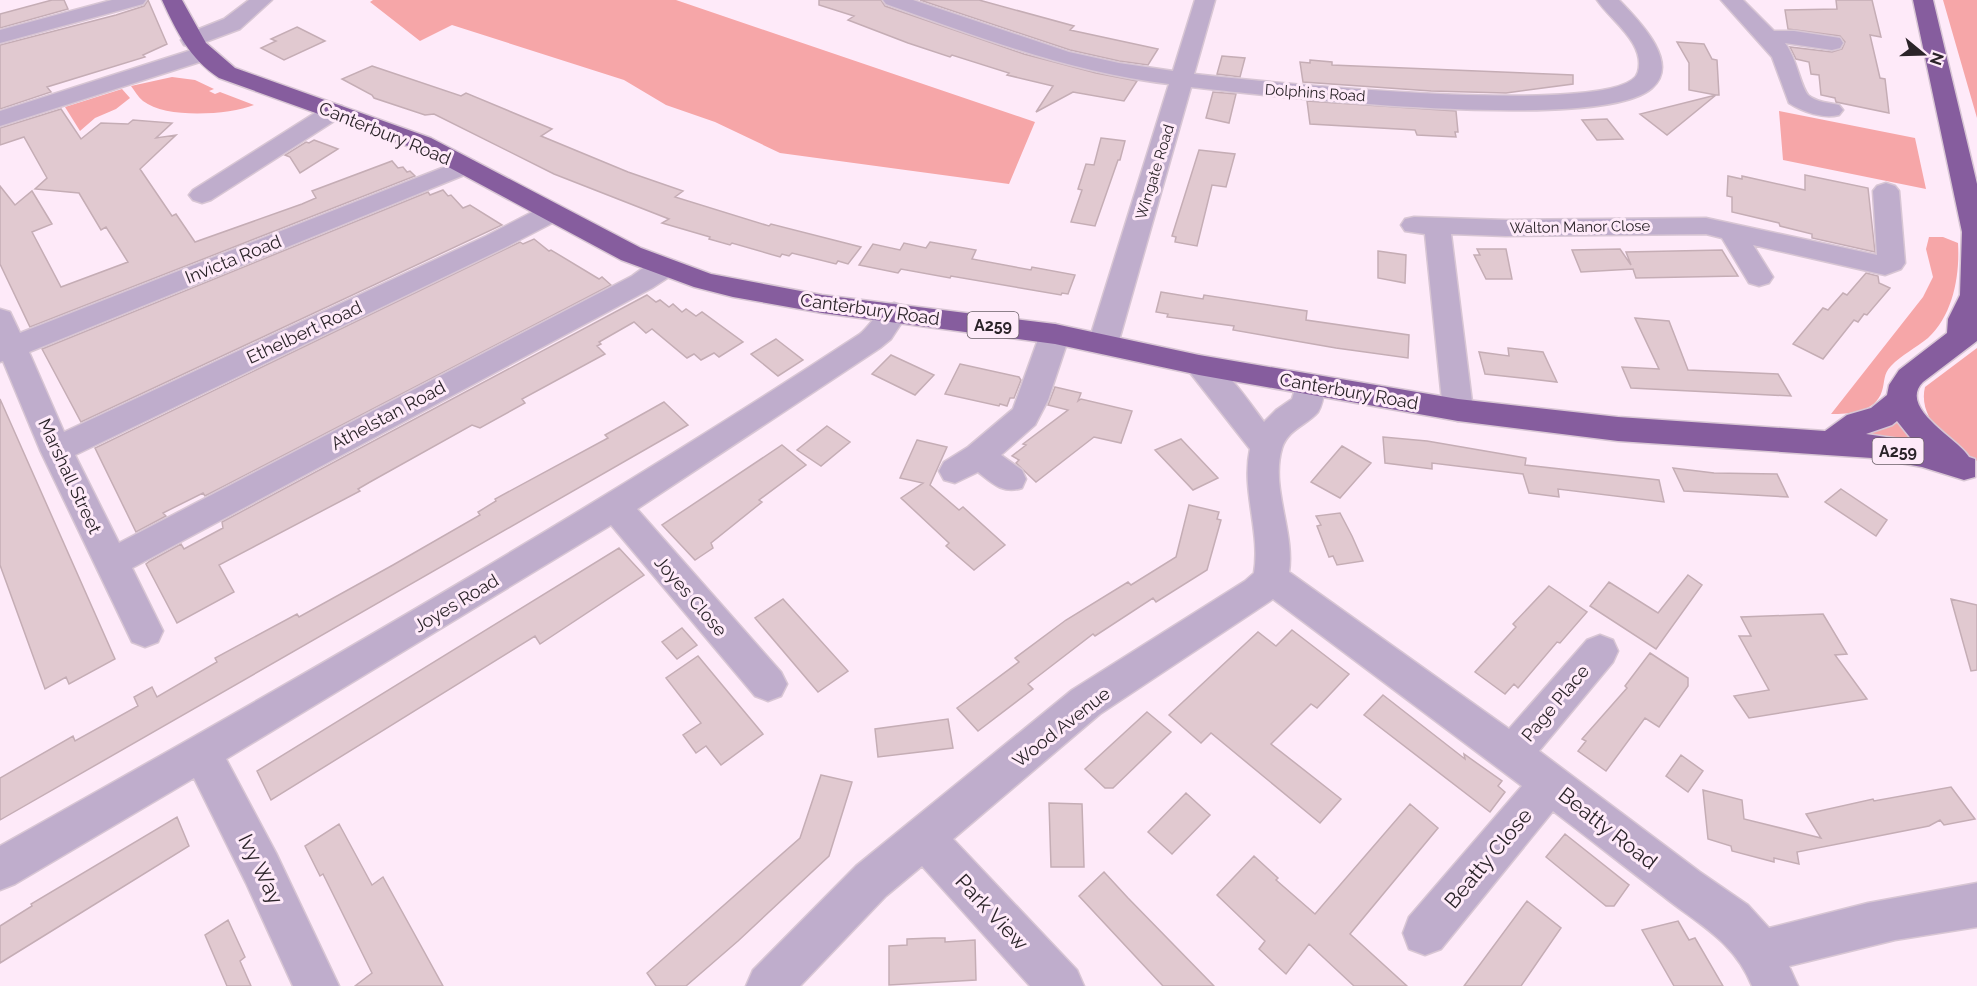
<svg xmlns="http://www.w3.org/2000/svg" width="1977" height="986" font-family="Raleway,sans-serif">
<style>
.green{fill:#f6a6a8}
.building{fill:#e1c9d0;stroke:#c5adb5;stroke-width:1.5}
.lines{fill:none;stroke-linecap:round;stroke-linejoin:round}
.minor-casing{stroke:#d8c6d4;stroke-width:3}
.highway-casing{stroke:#d8c6d4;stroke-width:3}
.minor{fill:#bfadcc;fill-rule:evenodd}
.highway{fill:#865d9e;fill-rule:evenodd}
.labels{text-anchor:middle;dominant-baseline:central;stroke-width:6;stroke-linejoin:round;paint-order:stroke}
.far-street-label{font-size:15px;fill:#2b2429;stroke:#feeaf9}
.shield{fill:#feeaf9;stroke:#6a5f67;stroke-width:1.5}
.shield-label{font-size:16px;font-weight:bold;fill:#2b2429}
.street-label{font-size:18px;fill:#2b2429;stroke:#feeaf9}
.near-street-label{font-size:21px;fill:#2b2429;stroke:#feeaf9}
</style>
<rect width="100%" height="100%" fill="#feeaf9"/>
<!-- green -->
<path class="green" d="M373,0H676L1035,122L1009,184L780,153L715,122L666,105L624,80L452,25L420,41L370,2Z
M1943,0H1977V118Z
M172,77L195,80L214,89L209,91L215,94L220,92L254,105C228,115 166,119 143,101C138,97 135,91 131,86Z
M122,89L130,98L116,109L95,118L80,131L65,107Z
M1779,111L1915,138L1926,189L1783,160Z
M1929,237H1943L1958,243C1960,276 1953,315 1928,338C1916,348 1901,355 1891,366C1883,374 1885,382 1882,391C1875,413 1849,414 1831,414L1923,297L1933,277L1926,249Z
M1977,348V461C1952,446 1917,420 1925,387Z
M1899,419L1920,443L1865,436L1861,431Z"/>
<!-- building -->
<path class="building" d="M52,0H64L68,9L0,28V14Z
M148,0L167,44L143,55L145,57L47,87L51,92L0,109V45L116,15L144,6Z
M819,0H881L885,6L1024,54L1096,73L1137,81L1124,101L1073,92L1036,112L1053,86L1007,75L1009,73L952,55L950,57L908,43L848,20L854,16L819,5Z
M920,0H979L1074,26L1070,30L1158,49L1148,65L1119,61L1070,50Z
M1836,0H1872L1881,37L1870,35L1880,78L1885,79L1889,113L1836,102L1835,98L1821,95L1819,75L1811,74L1809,62L1796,59L1790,47L1832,52L1842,49L1845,42L1840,36L1788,29L1785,10L1837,9Z
M297,27L325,41L284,60L261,48L276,41L271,39Z
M1677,42L1704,44L1712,59L1717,60L1719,95H1716L1667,135L1640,114L1716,95L1689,90V63Z
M1222,56L1245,58L1240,77L1217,74Z
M1310,60L1332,62V65L1573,75V84L1506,93L1431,91L1303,82L1300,62L1310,63Z
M372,66L461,96L466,93L552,129L541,136L628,172L683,191L675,197L769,226L771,224L861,247L848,264L838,261L836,264L792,253L789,256L782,254L780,257L732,243L730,245L709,239L710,237L662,223L669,219L554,174L434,114L425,115L374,98L372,95L342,79Z
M1213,92L1236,94L1229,123L1206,118Z
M1307,101L1456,111L1458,132H1455L1456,137L1417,135L1415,130L1310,124Z
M61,109L81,139L101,123L128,124L133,120L172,123L156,138L176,135L140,169L172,216L176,214L195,242L302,204L316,198L312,191L392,161L398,168L403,167L407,172L410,171L415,176L30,327L0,264V186L15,205L32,191L52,224L32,232L61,287L128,262L106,227L101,230L79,193L35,189L47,178L24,137L0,145V128Z
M1607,119L1623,139L1597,140L1582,120Z
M1101,138L1125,141L1120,160H1118L1095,226L1071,222L1082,190L1078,189L1086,164L1094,165Z
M314,140L338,149L300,173L290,157L285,155L306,142L309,143Z
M1199,150L1235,154L1226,187L1212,185L1197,246L1175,242L1176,237L1172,236Z
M1805,175L1868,188L1875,252L1812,238V234L1780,226L1779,223L1732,212V197L1727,196L1728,176L1742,179V176L1805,190Z
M443,190L448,196L451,195L463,208L470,205L502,225L81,422L42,349L428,192L430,195Z
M534,239L549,251L551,250L599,279L602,277L611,285L205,496L203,493L163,513L166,516L136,532L95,448L520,242L523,244Z
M930,242L976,250L972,259L1031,270L1032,267L1075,275L1068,294L1062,293L1061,295L951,276L950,278L901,269L898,273L859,265L873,244L900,250L904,243L926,248Z
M1477,249H1506L1512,279H1486L1474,255H1480Z
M1620,249L1631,265L1626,252L1722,250L1738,276L1636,278L1633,269L1581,272L1572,250Z
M1378,251L1406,255L1405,283L1378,278Z
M1866,273L1878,276L1879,283L1890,288L1867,315L1864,314L1858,322L1854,320L1823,359L1793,344L1823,308L1828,310L1843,293L1847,295Z
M1161,292L1203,299L1204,295L1307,311L1306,320L1409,335L1408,358L1336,348L1233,330L1234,326L1167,317L1168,314L1156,312Z
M647,295L656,302L660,300L669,307L673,304L682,312L686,309L696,316L702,312L743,342L719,357L714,353L701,360L694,354L687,358L652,329L646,333L634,322L599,342L601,344L597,346L605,354L522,399L525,403L480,428L472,425L370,482L358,489L360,491L219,565L234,592L177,623L146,564L150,561L181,544L184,549L223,528L222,522Z
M1635,318L1669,321L1688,370L1778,374L1791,396L1631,388L1622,367L1659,369Z
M776,339L803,360L778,376L751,354Z
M1508,348L1543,352L1557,382L1485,374L1479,352L1509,356Z
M891,355L919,368L934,375L915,395L872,374Z
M960,364L1019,377L1021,380L1014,398H1010L1007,406L1000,404L999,406L945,394Z
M1055,387L1081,393L1078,401L1081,399L1132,411L1121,443L1094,437L1036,482L1016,463L1019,460L1012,456L1026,445L1023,444L1068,410L1048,405Z
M0,399L115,659L69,684L66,677L45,689L0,565Z
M664,402L688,425L0,820V778L73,736L75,741L138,706L134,697L152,687L157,697L217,662L215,658L297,614L299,617L393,565L480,515L478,512L496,501L495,499L608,438L605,435Z
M827,426L850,442L821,466L797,450Z
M1383,437L1427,441L1526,458L1525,465L1659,480L1664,502L1558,489L1559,497L1529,493L1523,474L1432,463V469L1385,463Z
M1181,439L1218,478L1193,490L1155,450Z
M917,440L947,447L930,485L959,510L963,507L1005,545L974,570L946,546L949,543L901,498L923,483L900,478Z
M782,445L806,465L759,500L762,502L711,543L713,548L695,560L662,525Z
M1342,446L1371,463L1340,498L1311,482Z
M1673,468L1714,473L1777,474L1788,497L1684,491Z
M1841,489L1887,520L1876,536L1825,502Z
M1189,505L1219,512L1217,519L1221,520L1207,570L1156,602L1153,598L1095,636L1093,634L1028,684L1033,689L978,731L957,708L1019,662L1015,658L1066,620L1128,582L1131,585L1176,557Z
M1340,513L1352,536L1363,561L1337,565L1333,556L1329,557L1317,526L1321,525L1316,516Z
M619,548L644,575L540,644L535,636L271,800L257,771Z
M1688,575L1702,585L1656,649L1590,606L1609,582L1658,613Z
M1549,586L1587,612L1560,643L1557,642L1518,688L1514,684L1505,694L1475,672L1516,627L1513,624Z
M783,599L848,671L818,692L755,618Z
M1951,599L1977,605V670L1971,671Z
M1823,614L1847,654L1835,655L1867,699L1749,718L1734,696L1769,690L1739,636H1751L1741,617Z
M682,628L697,645L677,659L662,642Z
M1292,630L1349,674L1317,708L1311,704L1271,744L1341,799L1320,823L1211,733L1201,743L1169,715L1258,632L1276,646Z
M1650,653L1688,678V686L1659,727L1645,718L1606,771L1578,751L1586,741L1582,739L1627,688L1625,686Z
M698,656L763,734L721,765L706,746L696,753L683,735L701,723L666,678Z
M1383,695L1465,759L1464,754L1502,781L1498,786L1505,792L1490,812L1364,715Z
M1147,712L1171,732L1113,788H1105L1085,769Z
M948,719L953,748L878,757L875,729Z
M1681,755L1703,771L1688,792L1666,776Z
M821,775L852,782L829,856L738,941L686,986H656L647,973L800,838Z
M1951,787L1975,819L1944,825L1940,820L1929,826L1797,852L1799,864L1774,858V862L1732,851L1731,846L1708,839L1703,790L1742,800L1744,819L1821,838L1806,814L1873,799L1874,801Z
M1186,793L1210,815L1172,854L1148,832Z
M1049,803L1082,804L1084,867H1051Z
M1410,804L1438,828L1350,934L1407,986H1354L1309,944L1286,974L1259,949L1265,941L1217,895L1254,856L1278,878L1276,880L1315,914Z
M177,817L189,846L0,963V926L32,906L31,904Z
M339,824L372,885L383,877L443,986H355L372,973L323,874L320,876L305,846Z
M1565,834L1629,885L1614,906H1606L1546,857Z
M1104,872L1128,898L1214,986H1163L1079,896Z
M1527,901L1561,928L1521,986H1464Z
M228,920L245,957L240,961L251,986H227L205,935Z
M1678,921L1689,940L1695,938L1723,986H1674L1642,930Z
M933,938H945V942L975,940L976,980L889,985V946L907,945V939Z"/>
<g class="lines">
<!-- minor casing -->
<g class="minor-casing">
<path id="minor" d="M112,0H146L143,4L0,43V30Z
M249,0H272L240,29L192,47L184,45L181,40L184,35L224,19Z
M883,0H913L1069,52L1119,63L1173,71L1195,0H1215L1194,74C1247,80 1626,121 1638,72C1646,43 1611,21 1597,0H1619C1636,18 1682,62 1652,88C1601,134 1268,96 1191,87L1118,344L1113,351L1103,354L1093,351L1088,344L1169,84C1070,72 978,37 886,4Z
M1721,0H1743L1774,31H1794L1840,38L1843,43L1840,48L1832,50L1785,43C1797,59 1800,85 1808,95C1815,102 1830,103 1839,105L1843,110L1839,115C1823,119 1803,112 1789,103L1772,57Z
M201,47L209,49L212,54L209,59L0,126V111Z
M334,104L342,106L346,111L342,116L211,200L202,203L193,200L189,195L193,190L326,106Z
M465,159L474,161L477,166L474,171L29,352L64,432L486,236L542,207L551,205L560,207L564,213L560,219L504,248L75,455L119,543L632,276C646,266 657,256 675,261L679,267L675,273L652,288L132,568L163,631L158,642L145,647L132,642L40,450L3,361L0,362V309L10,312L20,333Z
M1886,183L1895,186L1899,191L1905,263L1901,269L1885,275L1753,245L1773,277L1769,283L1759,286L1749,283L1722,238L1706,234L1506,236L1451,234L1473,410L1469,418L1458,421L1447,418L1443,410L1425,234L1405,231L1401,225L1405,219L1414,217L1506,220L1706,218L1877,255L1873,191L1877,186Z
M894,303L904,306L908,313L891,339L880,348L637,509L781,672L787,684L781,696L768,701L755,696L611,525L226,759L276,853L339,986H293L246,883L194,778L15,884L0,890V846C291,683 581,517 860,334C873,323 878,308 894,303Z
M1055,324L1065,327L1070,334L1048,400L1035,425L1001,455L1022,470L1026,479L1022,488C1003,494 993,484 978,472L955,483L944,480L939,471L944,462L968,447L1013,409L1040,334L1045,327Z
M1199,355C1223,362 1249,402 1264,422L1276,410L1292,399L1299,377L1310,374L1321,377L1325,385C1324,394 1323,404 1318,412C1307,425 1288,429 1282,448C1270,488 1295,531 1289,572L1509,729L1587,640L1600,635L1613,640L1618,651L1613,662L1539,751L1700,872L1748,905L1769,928L1868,903L1977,883V927L1895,940L1789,966L1798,986H1752C1734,941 1699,925 1663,896C1626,868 1590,839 1553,811L1441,949L1425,955L1409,949L1403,933L1409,917L1522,786L1273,599L1100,714L953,839L1077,970L1084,986H1030L922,866L886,896L800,986H746L753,970L856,866L1072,690L1245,581L1254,573C1261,532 1241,491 1250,449L1184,365L1188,358Z"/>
</g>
<!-- highway casing -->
<g class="highway-casing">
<path id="highway" d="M162,0H182L206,43L235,68L431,138L641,248L711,274L822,295L1055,324L1199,355L1458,399L1618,417L1825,431L1847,415L1871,408L1887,395L1889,385L1899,370L1947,333L1948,319L1960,295L1962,232L1913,0H1933L1977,184V341L1923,382C1897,408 1959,439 1969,457L1975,459V477L1964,480L1922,467L1872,458L1618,441L1458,421L1199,375L1055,344L822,313L733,297L694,287L621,260L413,148L219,78C190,59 176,31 162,0ZM1897,421L1913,441L1866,434L1892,425Z"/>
</g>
<!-- minor -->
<use href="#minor" class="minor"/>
<!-- highway -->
<use href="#highway" class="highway"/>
</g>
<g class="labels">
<!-- far-street labels -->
<g class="far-street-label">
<text transform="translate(1315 93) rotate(4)">Dolphins Road</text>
<text transform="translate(1155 172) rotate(-73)">Wingate Road</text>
<text transform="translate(1580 227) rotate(-1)">Walton Manor Close</text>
</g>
<!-- shield labels -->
<g class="shield">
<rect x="967.5" y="312" width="51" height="26" rx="4.5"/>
<rect x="1872.5" y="438" width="51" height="26" rx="4.5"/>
</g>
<g class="shield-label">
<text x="993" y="325">A259</text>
<text x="1898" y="451">A259</text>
</g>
<!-- street labels -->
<g class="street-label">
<text transform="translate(385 133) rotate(22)">Canterbury Road</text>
<text transform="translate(233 259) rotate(-22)">Invicta Road</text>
<text transform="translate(870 309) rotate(8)">Canterbury Road</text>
<text transform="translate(304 332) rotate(-25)">Ethelbert Road</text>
<text transform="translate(1349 391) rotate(10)">Canterbury Road</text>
<text transform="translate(388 415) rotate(-28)">Athelstan Road</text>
<text transform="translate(70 476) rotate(65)">Marshall Street</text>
<text transform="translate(691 596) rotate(49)">Joyes Close</text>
<text transform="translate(456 603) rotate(-31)">Joyes Road</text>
<text transform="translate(1555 703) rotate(-50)">Page Place</text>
<text transform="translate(1061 727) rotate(-38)">Wood Avenue</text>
</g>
<!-- near-street labels -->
<g class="near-street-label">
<text transform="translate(1608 828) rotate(38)">Beatty Road</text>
<text transform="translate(1488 858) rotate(-50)">Beatty Close</text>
<text transform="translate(261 869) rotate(64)">Ivy Way</text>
<text transform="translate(992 912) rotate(47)">Park View</text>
</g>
</g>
<!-- north arrow -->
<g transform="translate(1923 54) rotate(109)" stroke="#feeaf9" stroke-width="4.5" paint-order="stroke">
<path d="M0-4.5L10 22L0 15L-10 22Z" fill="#2b2429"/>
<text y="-9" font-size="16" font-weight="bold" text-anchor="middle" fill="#2b2429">N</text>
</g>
</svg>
